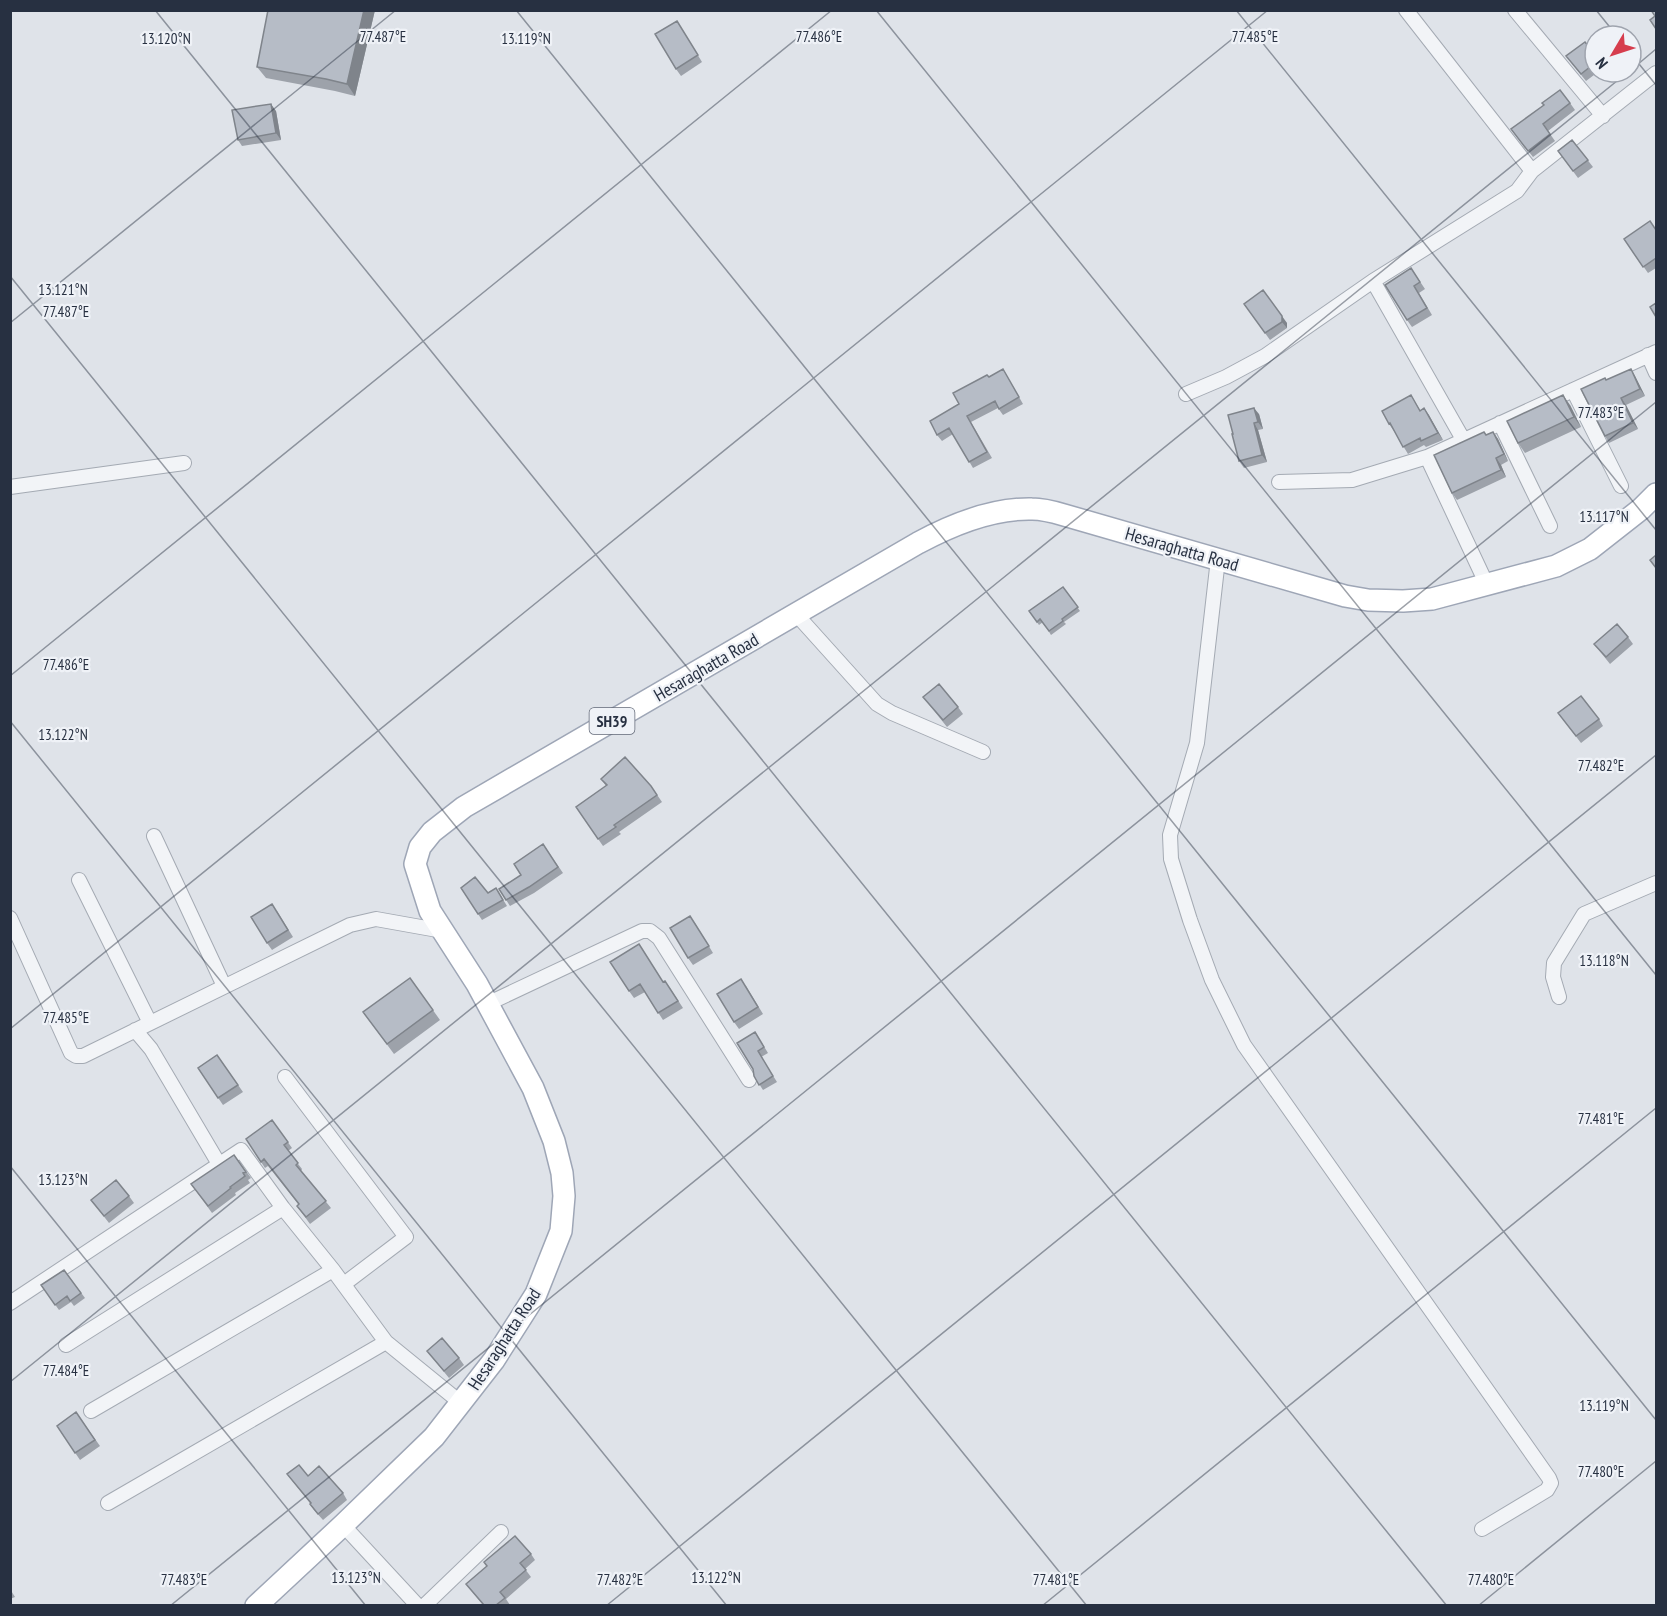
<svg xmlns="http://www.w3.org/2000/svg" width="1667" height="1616" font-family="'PT Sans Narrow',sans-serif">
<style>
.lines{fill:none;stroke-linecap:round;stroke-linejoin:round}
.minor-casing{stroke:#a4aab3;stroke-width:16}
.primary-casing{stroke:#9ea6b6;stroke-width:24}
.minor{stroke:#f2f4f7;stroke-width:14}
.primary{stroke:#fff;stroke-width:21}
.wall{fill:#9da2aa}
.shaded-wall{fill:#7f848b}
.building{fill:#b6bcc6;stroke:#7f848b;stroke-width:1.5}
.ticks{fill:none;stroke:#273041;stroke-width:1.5;stroke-opacity:0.45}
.labels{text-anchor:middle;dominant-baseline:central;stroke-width:4.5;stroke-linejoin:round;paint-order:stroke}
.shield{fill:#eff2f7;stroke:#636a78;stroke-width:1.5}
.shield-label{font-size:16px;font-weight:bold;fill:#273041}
.street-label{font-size:18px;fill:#273041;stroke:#eff2f7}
.ticks-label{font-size:15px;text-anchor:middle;fill:#273041;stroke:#eff2f7;stroke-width:4.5;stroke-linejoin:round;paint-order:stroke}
</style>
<rect width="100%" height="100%" fill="#dfe3e9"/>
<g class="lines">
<!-- minor casing -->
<g class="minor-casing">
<path id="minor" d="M1406,10L1532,171
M1515,10L1603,116
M1373,281L1464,441
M1648,355L1656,373
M1573,390L1621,486
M1186,394L1226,377L1265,356L1373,281L1517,191L1532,171L1656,73
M1500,423L1550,526
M1279,482L1352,480L1427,457
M10,487L184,463
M1218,559L1197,743L1170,835L1171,859L1190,920L1212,980L1244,1045L1549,1478L1551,1483L1547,1490L1482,1529
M1487,585L1427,457L1656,352
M796,614L877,704L892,713L983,752
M154,836L224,986
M79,880L150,1023
M10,918L71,1053L76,1056H83L350,925L376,919L443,931
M1559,997L1553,977L1554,963L1584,914L1656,883
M487,1004L642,931H650L659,938L749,1080
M135,1030L151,1049L219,1164
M285,1077L406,1237L344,1284
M10,1303L241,1150L283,1208L333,1270L386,1342L461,1403
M66,1345L283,1208
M91,1411L333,1270
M108,1503L386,1342
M343,1525L418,1606
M424,1606L501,1532"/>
</g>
<!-- primary casing -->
<g class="primary-casing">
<path id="primary" d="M256,1606L343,1525L434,1437L494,1360L536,1294L561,1231L564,1196L562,1173L554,1141L533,1088L477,984L430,911L415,864L420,847L432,832L464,807L918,543C953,524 992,508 1032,509C1043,509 1054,512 1064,515L1345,596L1368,600L1403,601L1432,599L1556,566L1590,549L1641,509L1656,494"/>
</g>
<!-- minor -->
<use href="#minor" class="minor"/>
<!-- primary -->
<use href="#primary" class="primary"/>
</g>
<!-- wall -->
<path class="wall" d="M268,10H375L355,96L335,91L266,78L257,67Z
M677,21L702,62L681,76L676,69Z
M1595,55V72H1598L1586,81L1566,56Z
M1570,103L1575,110L1548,131L1555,141L1533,157L1511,129Z
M276,111L281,140L242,146L238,140Z
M1572,140L1593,167L1578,178L1558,151Z
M1656,230V268L1648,273L1624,239Z
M1411,268L1425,289L1419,293L1432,315L1412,327L1407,320Z
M1244,304L1287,323V328L1270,340Z
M1003,369L1023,404L1003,415L998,408L971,422L992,458L973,468L953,434L942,441L937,435L959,404L989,377Z
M1631,369L1635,376L1645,396L1626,405L1638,429L1609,443L1605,436L1606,380Z
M1411,395L1420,410L1424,408L1443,440L1426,447L1424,445L1408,454L1394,431L1389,424Z
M1570,405L1581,427L1525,453L1518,443Z
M1259,414L1263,429L1258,430L1267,462L1244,468L1239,461L1232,434Z
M1484,432L1486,435L1493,432L1498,439L1508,461L1501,465L1506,477L1457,500L1452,493Z
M1063,587L1080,611L1064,622L1066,624L1051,635L1043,622L1039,625L1029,611Z
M1628,637L1633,644L1610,664L1594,644Z
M923,697L958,707L963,714L947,727Z
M1558,713L1599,719L1603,726L1581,743Z
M601,779L651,786L662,802L619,832L621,834L603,846L576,807L606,786Z
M543,844L563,873L534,893L510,906L499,889L521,875Z
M461,888L488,893L496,888L507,906L482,920Z
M277,911L293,937L272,950L267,943Z
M695,923L713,953L693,965L688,958Z
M639,944L663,982L670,988L683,1008L663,1020L645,992L634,998L629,991Z
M410,978L440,1020L394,1054L363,1012Z
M746,986L763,1014L739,1029L734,1022Z
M755,1032L768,1053L761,1057L777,1082L763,1090L754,1076Z
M217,1055L243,1092L223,1105L198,1068Z
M272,1120L292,1148L288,1151L302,1169L301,1171L331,1208L310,1224L297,1206L299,1205L268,1166L265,1168L246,1139Z
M234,1155L251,1178L248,1180L250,1183L235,1193L236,1195L212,1213L191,1184Z
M129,1196L134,1203L109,1223L91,1200Z
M64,1270L85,1298L74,1306L71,1302L59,1310L41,1285Z
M427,1351L459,1358L464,1365L449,1378Z
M76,1412L100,1446L80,1460L57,1426Z
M287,1474L308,1476L343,1493L347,1500L323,1520L314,1510L310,1504V1503Z
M531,1554L535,1560L525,1569L531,1577L506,1599L510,1605H483L466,1584Z
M10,1589L15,1597L10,1599Z"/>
<!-- shaded-wall -->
<path class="shaded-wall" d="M364,10H375L355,96L347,84Z
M271,104L276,111L281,140L276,133Z
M1282,316L1287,323V328L1282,322Z
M1631,369L1635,376L1645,396L1640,389Z
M1563,395L1570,405L1581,427L1574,417Z
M1621,398L1626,405L1638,429L1633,423Z
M1254,408L1259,414L1263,429L1258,422Z
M1424,408L1429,415L1443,440L1438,433Z
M1254,423L1258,430L1267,462L1262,455Z
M1493,432L1498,439L1508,461L1504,454Z
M1496,458L1501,465L1506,477L1501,470Z"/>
<!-- building -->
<path class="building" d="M268,10H364L347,84L326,79L257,67Z
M1651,10H1656V29L1650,20L1655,16Z
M677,21L698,55L676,69L655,34Z
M1585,42L1595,55V63L1581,74L1566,56Z
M1560,90L1570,103L1543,124L1550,134L1528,151L1511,129L1544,105L1542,103Z
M271,104L276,133L238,140L232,110Z
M1572,140L1588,160L1573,171L1558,151Z
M1650,221L1656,230V258L1643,267L1624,239Z
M1411,268L1420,282L1414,286L1427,308L1407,320L1385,285Z
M1263,290L1282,316V322L1265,333L1244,304Z
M1656,303V317L1650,307Z
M1003,369L1019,397L999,409L995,401L967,416L987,452L969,462L949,428L937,435L930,421L959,404L953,393L987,375L989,377Z
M1631,369L1640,389L1621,398L1633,423L1605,436L1581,389L1605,378L1606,380Z
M1411,395L1420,411L1424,408L1438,433L1421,441L1420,438L1403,447L1390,423L1389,424L1382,411Z
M1563,395L1574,417L1518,443L1507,421Z
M1254,408L1258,422L1254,423L1262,455L1239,461L1232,434H1233L1228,415Z
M1484,432L1486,435L1493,432L1504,454L1496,458L1501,470L1452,493L1434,455Z
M1656,555V568L1650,560Z
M1063,587L1078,607L1062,619L1063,621L1049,631L1040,619L1037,622L1029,611Z
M1617,624L1628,637L1606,657L1594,644Z
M939,684L958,707L943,720L923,697Z
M1581,696L1599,719L1576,736L1558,713Z
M625,757L651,786L657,795L614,825L616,827L598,839L576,807L607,785L601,779Z
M543,844L558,867L529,887L506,900L499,889L521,875L514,864Z
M475,877L488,893L496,888L503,900L478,914L461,888Z
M272,904L288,930L267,943L251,917Z
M690,916L709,946L688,958L670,928Z
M639,944L663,982L665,981L678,1001L658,1013L640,984L629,991L610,962Z
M410,978L433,1010L387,1044L363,1012Z
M741,979L758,1007L734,1022L717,994Z
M755,1032L764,1047L758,1051L773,1076L759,1085L754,1076L753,1069L737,1043Z
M217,1055L238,1085L218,1098L198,1068Z
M272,1120L288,1142L284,1145L298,1163L296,1165L326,1201L306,1217L297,1206L299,1204L264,1159L261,1162L246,1139Z
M234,1155L246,1172L243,1173L245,1176L230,1187L231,1188L208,1206L191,1184Z
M116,1180L129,1196L104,1216L91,1200Z
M64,1270L81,1293L70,1301L67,1296L55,1305L41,1285Z
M442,1338L459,1358L444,1371L427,1351Z
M76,1412L95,1440L75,1453L57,1426Z
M299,1465L308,1476L319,1466L343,1493L318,1514L310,1504L311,1503L287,1474Z
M515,1536L531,1554L520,1563L526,1570L500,1592L505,1598L496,1605H484L466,1584L487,1566L484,1562Z"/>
<!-- ticks -->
<path class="ticks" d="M155,10L1447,1606M516,10L1656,1420M876,10L1656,975M1236,10L1656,530M1596,10L1617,36M1631,54L1656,85M1631,70L1656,49M10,276L1087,1606M10,323L396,10M10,676L832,10M10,721L727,1606M10,1029L1268,10M10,1166L366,1606M10,1382L1628,72M170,1606L1656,402M606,1606L1656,755M1042,1606L1656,1108M1478,1606L1656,1461"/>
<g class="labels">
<!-- shield labels -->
<rect class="shield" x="589.5" y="708" width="45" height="26" rx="4.5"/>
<g class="shield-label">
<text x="612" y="721">SH39</text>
</g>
<!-- street labels -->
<g class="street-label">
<text transform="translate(1182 549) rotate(16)">Hesaraghatta Road</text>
<text transform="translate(706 667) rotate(-30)">Hesaraghatta Road</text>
<text transform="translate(504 1339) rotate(-57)">Hesaraghatta Road</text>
</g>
</g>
<g class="ticks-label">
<text x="383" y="42">77.487°E</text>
<text x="819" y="42">77.486°E</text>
<text x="1255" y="42">77.485°E</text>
<text x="166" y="44">13.120°N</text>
<text x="526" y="44">13.119°N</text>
<text x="63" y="295">13.121°N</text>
<text x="66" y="317">77.487°E</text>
<text x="1601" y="418">77.483°E</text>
<text x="1604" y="522">13.117°N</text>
<text x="66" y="670">77.486°E</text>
<text x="63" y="740">13.122°N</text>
<text x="1601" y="771">77.482°E</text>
<text x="1604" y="966">13.118°N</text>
<text x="66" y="1023">77.485°E</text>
<text x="1601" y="1124">77.481°E</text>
<text x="63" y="1185">13.123°N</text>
<text x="66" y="1376">77.484°E</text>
<text x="1604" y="1411">13.119°N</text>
<text x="1601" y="1477">77.480°E</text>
<text x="356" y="1583">13.123°N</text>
<text x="716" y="1583">13.122°N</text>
<text x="184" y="1585">77.483°E</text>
<text x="620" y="1585">77.482°E</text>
<text x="1056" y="1585">77.481°E</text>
<text x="1491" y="1585">77.480°E</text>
</g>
<!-- border -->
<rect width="1667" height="1616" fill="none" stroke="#273041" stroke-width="24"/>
<!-- north arrow -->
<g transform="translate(1613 54) rotate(231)"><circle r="28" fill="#eff2f7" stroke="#9fa4ae" stroke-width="1.5"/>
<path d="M0-4.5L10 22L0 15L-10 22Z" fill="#d63d4d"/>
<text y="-9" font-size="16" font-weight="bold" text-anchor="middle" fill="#273041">N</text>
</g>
</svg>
